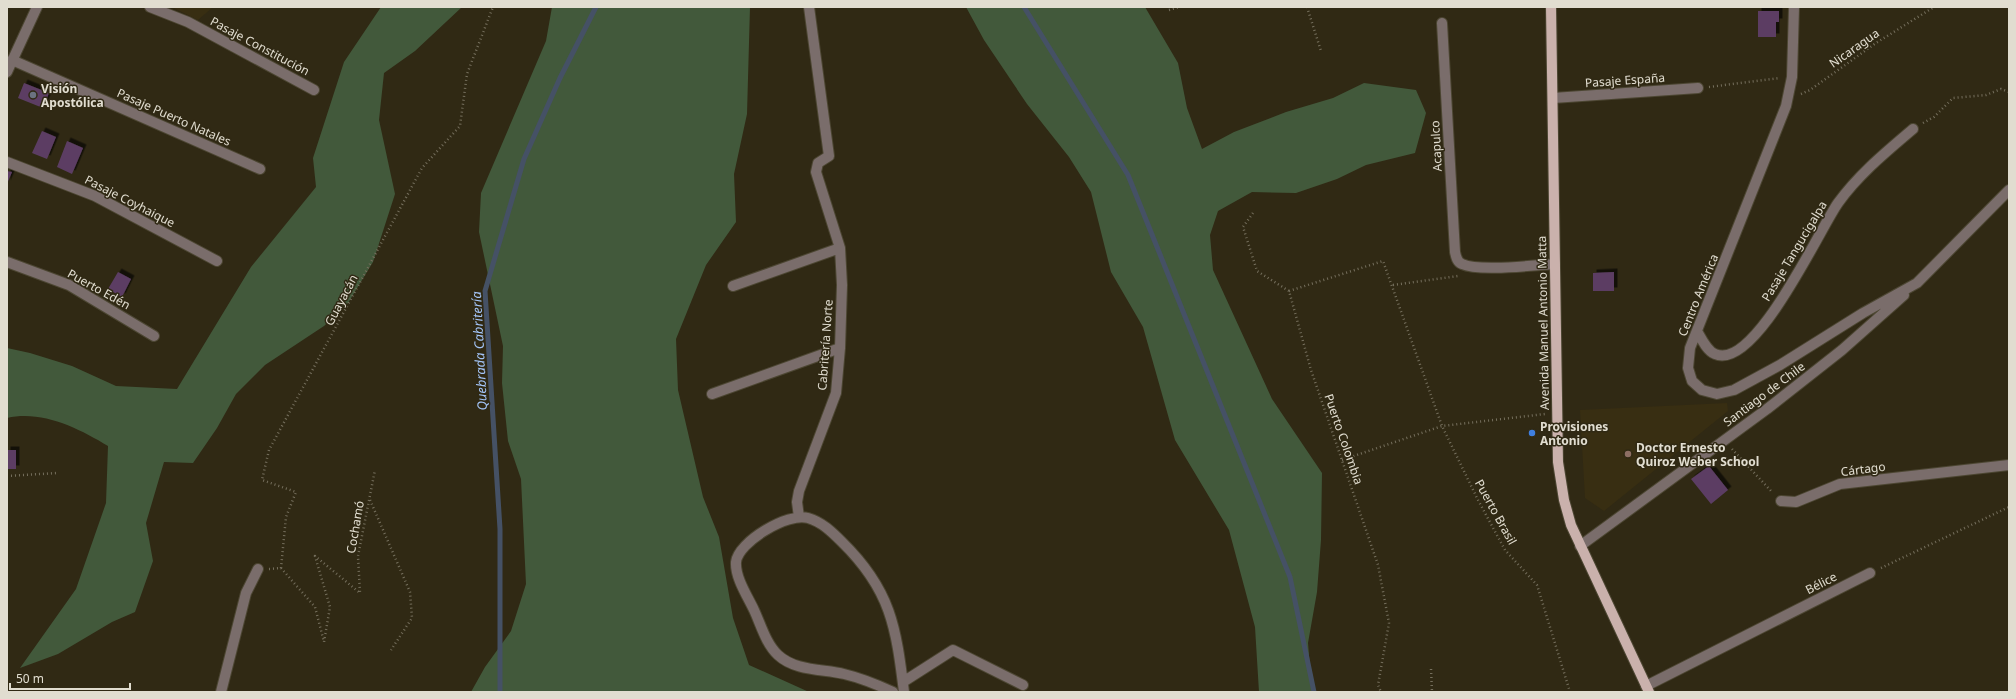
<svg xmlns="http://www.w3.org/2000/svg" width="2016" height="699" font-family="'Noto Sans',sans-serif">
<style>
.built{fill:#382e12}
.green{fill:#42593b}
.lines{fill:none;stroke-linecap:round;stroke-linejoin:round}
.stream{stroke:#455165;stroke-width:5}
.building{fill:#5b3e63;filter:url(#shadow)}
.minor-casing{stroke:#4c4632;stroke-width:12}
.major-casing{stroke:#4c4632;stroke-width:12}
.path{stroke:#756f5d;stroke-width:2.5;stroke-dasharray:1 3;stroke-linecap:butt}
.minor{stroke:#7a6d6b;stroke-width:10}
.major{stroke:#cab1ac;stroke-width:10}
.worship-dot{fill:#6b7280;stroke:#302914;stroke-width:1.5}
.shop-dot{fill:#3f7fe0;stroke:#302914;stroke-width:1.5}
.education-dot{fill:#8d6e63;stroke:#302914;stroke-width:1.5}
.labels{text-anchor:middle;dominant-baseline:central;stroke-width:3;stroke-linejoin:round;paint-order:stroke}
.street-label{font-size:12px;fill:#e1ddd0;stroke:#302914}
.poi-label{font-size:12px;font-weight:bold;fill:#e1ddd0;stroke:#302914;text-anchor:start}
.water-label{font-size:13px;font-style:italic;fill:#a3c4f7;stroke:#302914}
</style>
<defs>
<filter id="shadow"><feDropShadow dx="3.5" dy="-3.5" stdDeviation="0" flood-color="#0009"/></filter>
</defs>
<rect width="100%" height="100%" fill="#302914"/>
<!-- built -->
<path class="built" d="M172,7H213L198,20Z
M1727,403L1728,411L1604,511L1585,498L1580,410Z"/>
<!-- green -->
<path class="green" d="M381,7H462L415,51L384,73L379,120L395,194L373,262L348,303L324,326L265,365L236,394L217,428L193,463L164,462L146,523L153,561L135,612L112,622L58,654L20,668L76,589L106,503L108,446C78,428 42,410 7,418V348L30,353L72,366L116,386L177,389L251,267L316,187L313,158L344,62Z
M552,7H750L747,114L734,174L736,222L706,265L676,339L678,390L703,497L719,537L733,618L749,665L809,692H471L485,667L511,631L526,584L521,479L508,441L502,383L503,346L479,232L481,193L546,41Z
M966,7H1145L1178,63L1187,108L1202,149L1234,132L1286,112L1333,98L1364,83L1416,90L1426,113L1415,153L1366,165L1337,179L1296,193L1252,192L1218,211L1210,235L1213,270L1272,399L1322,473L1321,540L1317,592L1308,643L1312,692H1259L1255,627L1229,530L1175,440L1143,327L1111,272L1091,192L1069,157L1027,104L984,40Z"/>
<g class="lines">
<!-- stream -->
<path class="stream" d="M1024,7L1128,175L1290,577L1314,692
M500,692V529L485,291L524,159L560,78L596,7"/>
</g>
<!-- building -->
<path class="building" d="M1758,11H1779V22H1776V37H1758Z
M24,83L49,93L43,108L18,98Z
M42,131L56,137L47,159L32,153Z
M67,141L83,148L72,174L57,167Z
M7,171L12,172L7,184Z
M118,272L131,279L122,297L108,289Z
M1614,272V291H1593V273Z
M7,450H16V469H7Z
M1709,466L1728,490L1711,504L1691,479Z"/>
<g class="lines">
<!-- minor casing -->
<g class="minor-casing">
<path id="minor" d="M150,7L188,22L314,90
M1794,7L1792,77L1786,106L1690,348L1688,368L1692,381L1702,390L1717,394L1734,390L1780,365L1863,313L1917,283L2009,190
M1442,23L1455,252C1456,257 1457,262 1462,264C1479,272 1534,265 1555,264
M12,60L260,169
M7,72L37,7
M1553,98L1698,88
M7,162L95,196L217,261
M7,262L69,285L154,336
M733,286L840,248
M1697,331C1701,338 1707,351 1715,354C1755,372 1820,228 1838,203C1859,174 1886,152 1913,129
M712,394L840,348
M1781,501L1796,502L1840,484L2009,465
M799,517L797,502L799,491L836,393L840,348L842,285L840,248L816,172L818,163L829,156L809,7
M1580,546L1767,409L1842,350L1904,295
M903,682L953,650L1023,685
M1646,686L1870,573
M221,692L246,593L258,569
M893,692C878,685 861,678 844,674C823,669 795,671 778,655C766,644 761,625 754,610C748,597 735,578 736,562C738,542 788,512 808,518C822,522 832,532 842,542C891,590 896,627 904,692"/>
</g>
<!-- major casing -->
<g class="major-casing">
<path id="major" d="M1551,7L1558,462L1564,500L1571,525L1649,692"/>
</g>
<!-- path -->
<path class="path" d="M1307,7L1321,51
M1169,10L1179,7
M1709,87L1780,78
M1801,94L1810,90L1876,43L1934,7
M1923,123L1934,117L1953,98L1986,95L2001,89L2009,92
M1253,213L1243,227L1257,271L1289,291L1311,370L1378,565L1389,623L1378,685L1381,692
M1393,285L1458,276
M1289,291L1383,261L1442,426L1478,500L1505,550L1537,585L1570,692
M1732,449L1772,492
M1342,460L1442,426L1545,414
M7,476L58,473
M370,500L410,592L412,618L391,650
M281,568L315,607L324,642L330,607L315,556L360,593L358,556L375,470
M1881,568L2009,507
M269,569L281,568L286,517L296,492L262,480L269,450L422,168L460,126L467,74L493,7
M1431,669L1432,692"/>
<!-- minor -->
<use href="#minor" class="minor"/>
<!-- major -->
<use href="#major" class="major"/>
</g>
<!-- markers -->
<circle class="worship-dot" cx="33" cy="95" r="4"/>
<circle class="shop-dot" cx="1532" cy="433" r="4"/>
<circle class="education-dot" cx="1628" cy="454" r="4"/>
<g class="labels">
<!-- street labels -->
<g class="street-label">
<text transform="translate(260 46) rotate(28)">Pasaje Constitución</text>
<text transform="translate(1854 48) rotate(-35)">Nicaragua</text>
<text transform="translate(1625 80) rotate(-4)">Pasaje España</text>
<text transform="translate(174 117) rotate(24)">Pasaje Puerto Natales</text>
<text transform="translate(1436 146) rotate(-93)">Acapulco</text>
<text transform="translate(130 201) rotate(27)">Pasaje Coyhaique</text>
<text transform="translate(1794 251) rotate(-59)">Pasaje Tangucigalpa</text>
<text transform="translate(99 289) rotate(29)">Puerto Edén</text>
<text transform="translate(1698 295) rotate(-68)">Centro América</text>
<text transform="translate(341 300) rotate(-62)">Guayacán</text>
<text transform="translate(1543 323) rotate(-91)">Avenida Manuel Antonio Matta</text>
<text transform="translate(825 345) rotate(-86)">Cabritería Norte</text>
<text transform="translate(1764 394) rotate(-37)">Santiago de Chile</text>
<text transform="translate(1344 439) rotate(71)">Puerto Colombia</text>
<text transform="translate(1863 469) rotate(-7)">Cártago</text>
<text transform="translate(1496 512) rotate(61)">Puerto Brasil</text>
<text transform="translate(355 527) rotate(-80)">Cochamó</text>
<text transform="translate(1821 583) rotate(-27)">Bélice</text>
</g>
<!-- poi labels -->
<g class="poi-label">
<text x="41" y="88">Visión<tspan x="41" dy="14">Apostólica</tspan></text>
<text x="1540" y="426">Provisiones<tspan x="1540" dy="14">Antonio</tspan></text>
<text x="1636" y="447">Doctor Ernesto<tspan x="1636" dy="14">Quiroz Weber School</tspan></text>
</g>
<!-- water labels -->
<g class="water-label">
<text transform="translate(479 351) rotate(-93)">Quebrada Cabritería</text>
</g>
</g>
<!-- border -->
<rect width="2016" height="699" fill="none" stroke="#e1ddd0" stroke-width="16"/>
<!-- scale -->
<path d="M10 683v6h120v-6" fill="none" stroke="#e1ddd0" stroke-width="2"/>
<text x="16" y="683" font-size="12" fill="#e1ddd0" stroke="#302914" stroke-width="3" paint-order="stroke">50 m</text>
</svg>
